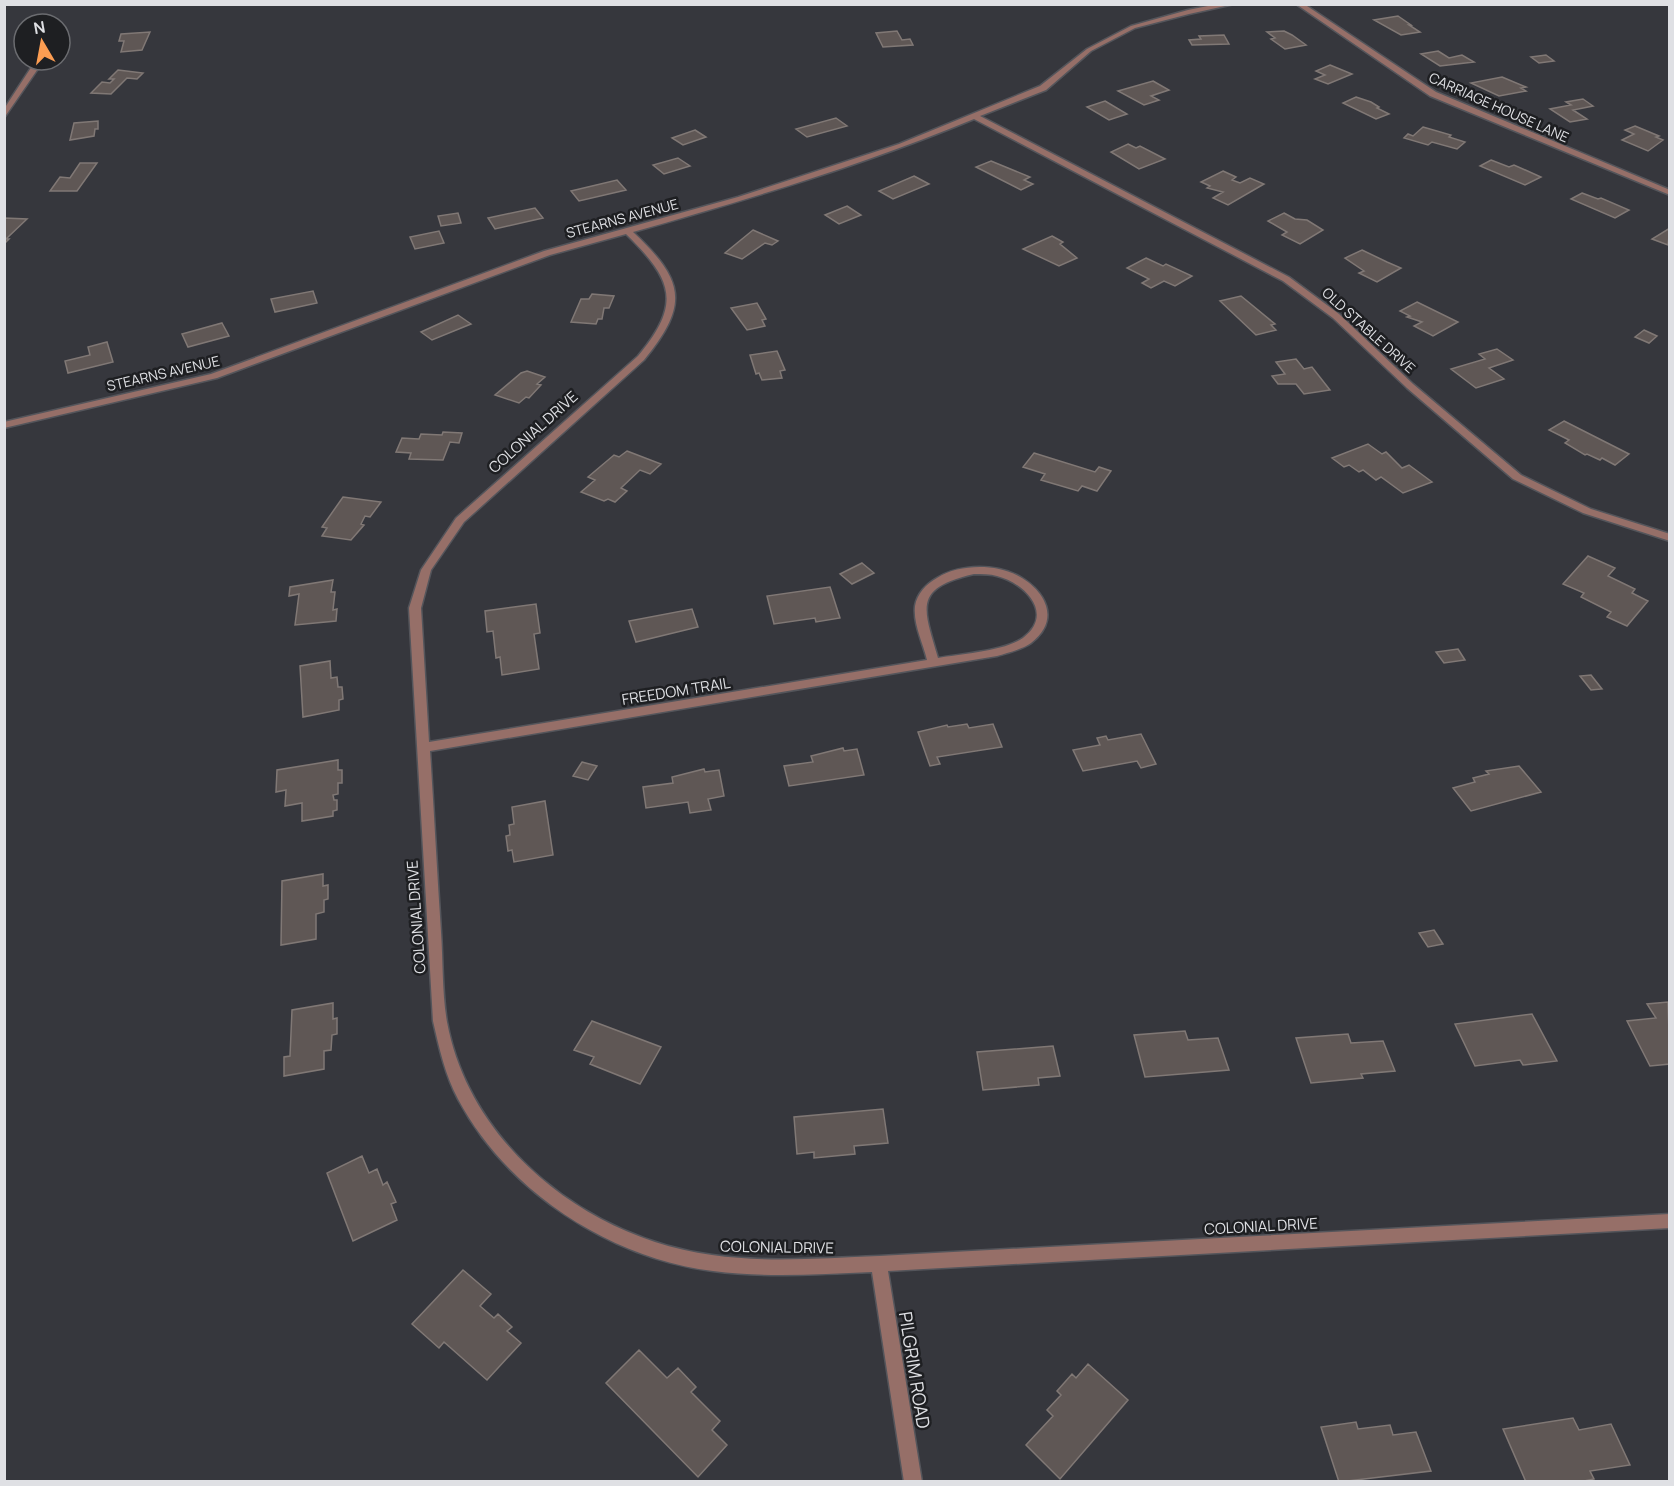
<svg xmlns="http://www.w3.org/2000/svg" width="1674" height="1486" font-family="Manrope,sans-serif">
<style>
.building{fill:#5f5755;stroke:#807875;stroke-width:1.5}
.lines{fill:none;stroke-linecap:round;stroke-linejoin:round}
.street-casing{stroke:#54555b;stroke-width:3}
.street{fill:#966f68;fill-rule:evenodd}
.labels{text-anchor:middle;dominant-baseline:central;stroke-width:5;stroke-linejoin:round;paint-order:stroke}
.far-street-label{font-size:14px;fill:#dfe0e4;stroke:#1e1f22}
.street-label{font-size:15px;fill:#dfe0e4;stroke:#1e1f22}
.near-street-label{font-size:18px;fill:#dfe0e4;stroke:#1e1f22}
</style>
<rect width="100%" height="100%" fill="#36373d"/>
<!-- building -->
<path class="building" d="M1398,16L1411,25H1409L1420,32L1401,35L1374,20Z
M897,31L902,40L910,39L913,45L883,47L876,33Z
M1284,31L1292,35L1306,45L1285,49L1271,39L1275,38L1267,32Z
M150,32L142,50L121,52L124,41H119L121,34Z
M1224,35L1229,44L1192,45L1189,40L1201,39L1199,36Z
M1438,51L1449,58L1462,55L1474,62L1440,66L1421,54Z
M1546,55L1554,61L1539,63L1531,57Z
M1330,65L1352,74L1328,84L1315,79L1325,75L1316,71Z
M118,70L143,73L137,79L127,78L111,94L91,93L102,82L110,83L114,79H109Z
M1502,77L1526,87L1521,88L1526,91L1499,96L1471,83Z
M1153,81L1169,90L1151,96L1159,100L1144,105L1118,91Z
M1356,97L1371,102L1379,107L1377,108L1389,114L1376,119L1343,103Z
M1583,99L1593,106L1573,110L1587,119L1570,122L1550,109L1571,105L1566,102Z
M1105,101L1127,114L1109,120L1087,107Z
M836,118L847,126L807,137L796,129Z
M98,121V129H95L94,136L70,140L74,123Z
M1635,126L1659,136L1656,137L1663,140L1648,151L1622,140L1634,134L1625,130Z
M1423,127L1451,135L1449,137L1465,142L1457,149L1432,142L1428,145L1404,138L1408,134L1413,136Z
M695,130L706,137L683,145L672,138Z
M1128,144L1136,148L1140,146L1165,159L1139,169L1111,152Z
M678,158L690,166L664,174L653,165Z
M1491,160L1509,167L1514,165L1541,177L1525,185L1480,166Z
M991,161L1030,177L1024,180L1033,184L1021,190L976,167Z
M80,163H97L77,191H50L60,177L70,178Z
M1223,171L1236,177L1232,180L1240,183L1250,178L1264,184L1228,205L1213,198L1223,192L1207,188L1210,186L1201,182Z
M914,176L929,184L893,199L879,191Z
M617,180L626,190L579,201L571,191Z
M1582,193L1598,199L1601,198L1629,210L1615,218L1571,199Z
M847,206L861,215L839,224L825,215Z
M535,208L543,218L495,229L488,218Z
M458,213L461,223L441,226L438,216Z
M1284,213L1295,219L1307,220L1323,230L1300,244L1282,235L1287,232L1268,221Z
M4,218L27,219L6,239H9L4,244Z
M1670,228L1668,245L1652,239Z
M753,230L778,241L772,245L765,243L742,259L725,253Z
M439,231L444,243L415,249L410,237Z
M1052,236L1063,242L1060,244L1077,258L1059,266L1023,249Z
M1362,250L1387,262L1401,268L1377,282L1359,273L1364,271L1345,258Z
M1146,258L1163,266L1166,264L1192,276L1175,286L1164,281L1151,288L1142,283L1149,279L1127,268Z
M313,291L317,303L275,312L271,299Z
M592,294L614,296L609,308H604L602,319H598L596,324L571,322L581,299H589Z
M1241,296L1275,324L1271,325L1276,330L1256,335L1220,301Z
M1417,302L1458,322L1433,336L1414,326L1422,322L1407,317L1410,316L1400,311Z
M757,303L766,319L762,320L765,326L747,330L731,308Z
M458,315L471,324L432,340L421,332Z
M222,323L229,336L188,347L182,334Z
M1644,330L1657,336L1649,343L1635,337Z
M107,342L113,362L68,373L65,361L90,355L88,347Z
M1497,349L1513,360L1489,368L1504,379L1476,388L1451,369L1485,359L1479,354Z
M777,351L785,370L780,371L782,378L762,380L759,373L756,374L750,355Z
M1296,359L1304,369L1312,367L1330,390L1304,394L1296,384H1278L1272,376L1285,374L1276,362Z
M527,371L545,377L537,384L541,385L529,398L526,397L519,403L495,395L521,373Z
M1564,421L1629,454L1615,465L1602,458L1600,460L1587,454L1585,455L1565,443L1569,440L1549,430Z
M443,432L462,433L459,443L450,442L443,460L409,459L411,453L396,452L402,438L419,439L421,434L442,435Z
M1368,444L1382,454L1386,452L1402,468L1409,465L1432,482L1403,493L1381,477L1376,480L1363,470L1359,472L1349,465L1344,467L1332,458Z
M627,451L661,464L650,474L640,470L621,488L627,491L615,502L608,499L604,501L581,492L595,480L588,477L614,455L619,457Z
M1034,453L1095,472L1099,467L1111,471L1097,491L1082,486L1078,491L1041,480L1045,474L1023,467Z
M343,497L381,502L370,517L365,516L361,524L364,525L351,540L322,536L327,528L322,527Z
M1588,556L1615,568L1608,576L1635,589L1632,593L1648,601L1627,626L1607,617L1611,612L1581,597L1584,593L1563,584Z
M862,563L874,573L852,584L840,574Z
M333,580L331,592H335L333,610L337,609L336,621L295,625L299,594L289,596L290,587Z
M830,587L840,618L816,622L815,618L774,624L767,596Z
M536,604L540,633L534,634L539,669L502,675L500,657L496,658L493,631L487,632L485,611Z
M692,609L698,627L636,642L629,621Z
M1458,649L1465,660L1444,663L1436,652Z
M330,661L331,678L337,677L338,687H342L343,699L339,700V710L303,717L300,666Z
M1591,675L1602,689L1591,690L1580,676Z
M967,724L969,728L993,724L1002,747L937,757L940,764L930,766L918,732L947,725L948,727Z
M1141,734L1156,764L1141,768L1137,761L1083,771L1073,750L1100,745L1097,738L1106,736L1108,740Z
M843,748L844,751L857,749L864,775L789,786L784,766L813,762L811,756Z
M338,760V770H342V783H338V794L333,795L334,800H337V810L333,811V816L302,821V803L285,806L286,790L276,792L277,770Z
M582,762L597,766L588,780L573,776Z
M1519,766L1541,792L1471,811L1453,788L1475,782L1473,778L1489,774L1486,771Z
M704,769L705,772L719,770L724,796L708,799L711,810L690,813L688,802L646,808L643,787L673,783L672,777Z
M545,801L553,855L514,862L512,850L508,851L506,836L510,835L509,825L514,824L512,807Z
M323,874V886L328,885V899L324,900V912L316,914V939L281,945L282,881Z
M1434,930L1443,944L1428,947L1419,933Z
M1668,1002L1670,1064L1650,1066L1627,1021L1656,1018L1647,1004Z
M333,1003V1019L337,1018V1034L332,1035L331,1050L324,1051V1069L284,1076V1057L290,1056L292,1010Z
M1532,1014L1557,1061L1523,1065L1520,1060L1475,1066L1455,1024Z
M592,1021L661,1047L640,1084L590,1064L594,1057L574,1050Z
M1185,1031L1188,1040L1218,1038L1229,1070L1145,1077L1134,1035Z
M1348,1034L1351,1043L1383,1041L1395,1071L1361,1074L1363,1078L1311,1083L1296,1038Z
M1053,1046L1060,1076L1038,1078L1039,1085L983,1090L977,1052Z
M883,1109L888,1143L854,1146L855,1154L814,1158V1152L797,1154L794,1117Z
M362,1156L369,1173L377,1169L383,1185L387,1182L396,1202L391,1204L397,1220L353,1241L327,1173Z
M463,1270L491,1294L480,1306L494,1318L498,1314L512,1327L507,1331L521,1343L487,1380L444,1342L439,1348L412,1324Z
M639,1350L667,1378L678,1368L696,1387L691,1392L720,1421L712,1430L727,1445L698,1477L606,1383Z
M1088,1364L1128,1400L1060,1479L1026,1445L1053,1416L1047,1410L1061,1395L1057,1391L1072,1374L1076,1378Z
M1573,1418L1579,1430L1611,1424L1630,1465L1590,1471L1594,1479L1579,1482H1526L1503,1429Z
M1356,1422L1358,1429L1390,1425L1393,1435L1416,1432L1431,1471L1339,1482L1321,1427Z"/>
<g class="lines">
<!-- street casing -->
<g class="street-casing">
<path id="street" d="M1218,4H1234L1189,14L1135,28L1091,51L1046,90L980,116L1289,277L1339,314L1413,384L1521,475L1591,509L1670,534V541L1583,513L1513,479L1407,388L1333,318L1283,281L974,119C863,165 749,199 633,232C684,280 690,304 644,360L464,522L431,570L421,608L429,742L927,660C923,643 913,624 915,606C917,594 926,584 937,578C954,567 979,565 999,569C1034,576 1069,614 1031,643C1023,649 1007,653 997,656L430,751C434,811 437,872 441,932C443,961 442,993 447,1022C470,1147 590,1239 712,1255C767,1263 823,1258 879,1256L1670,1214V1228L888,1271L922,1482H904L872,1272C819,1274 766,1278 713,1271C609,1258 507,1191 458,1099C445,1075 439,1047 433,1021L409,608L421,570L456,518L638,356C682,303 673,280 626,234L550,255L217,378L4,428V422L211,374L544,251L738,197L899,144L1040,86L1087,49L1131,26L1188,10ZM974,574C982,574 990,574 997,576C1025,583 1055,614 1023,638C1005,651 961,654 938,658C923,607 913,588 974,574Z
M1296,4H1304L1436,92L1670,190V195L1430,96Z
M36,60H44L4,118V109Z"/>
</g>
<!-- street -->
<use href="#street" class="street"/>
</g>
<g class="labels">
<!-- far-street labels -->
<g class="far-street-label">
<text transform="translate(1499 107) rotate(24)">CARRIAGE HOUSE LANE</text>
<text transform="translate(622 218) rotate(-15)">STEARNS AVENUE</text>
<text transform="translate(1369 330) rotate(42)">OLD STABLE DRIVE</text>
<text transform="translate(163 373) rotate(-13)">STEARNS AVENUE</text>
</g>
<!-- street labels -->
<g class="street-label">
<text transform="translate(533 432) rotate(-42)">COLONIAL DRIVE</text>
<text transform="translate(676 691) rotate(-9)">FREEDOM TRAIL</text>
<text transform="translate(416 917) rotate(-94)">COLONIAL DRIVE</text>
<text transform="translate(1261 1226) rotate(-3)">COLONIAL DRIVE</text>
<text transform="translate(777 1247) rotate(1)">COLONIAL DRIVE</text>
</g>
<!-- near-street labels -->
<g class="near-street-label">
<text transform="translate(915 1370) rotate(81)">PILGRIM ROAD</text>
</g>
</g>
<!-- border -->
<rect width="1674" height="1486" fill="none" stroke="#dfe0e4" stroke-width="12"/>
<!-- north arrow -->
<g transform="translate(42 42) rotate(350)"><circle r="28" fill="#1e1f22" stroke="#6b6c70" stroke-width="1.5"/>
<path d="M0-4.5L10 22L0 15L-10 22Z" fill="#fc9d52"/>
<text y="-9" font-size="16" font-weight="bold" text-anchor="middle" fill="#dfe0e4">N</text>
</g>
</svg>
